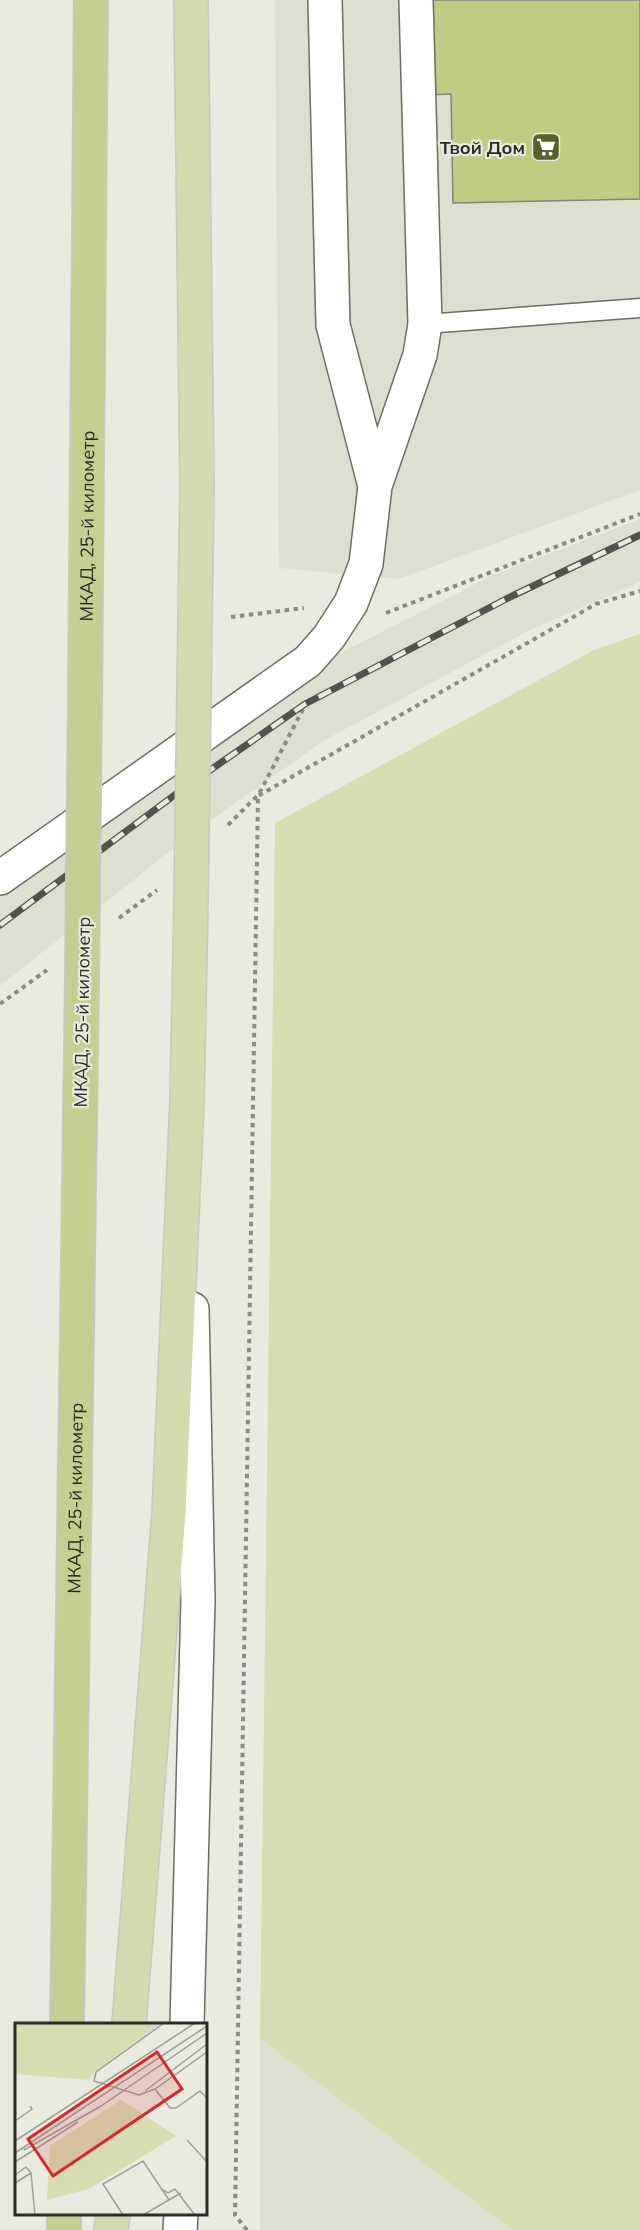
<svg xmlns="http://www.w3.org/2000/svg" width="640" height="2230" font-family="Mulish,sans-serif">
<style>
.built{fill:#dde0d0}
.green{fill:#d6ddb1}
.building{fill:#c1cc83;stroke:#82847b;stroke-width:1.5}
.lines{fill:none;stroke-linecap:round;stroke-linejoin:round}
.service-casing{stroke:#6c6d65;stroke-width:21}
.minor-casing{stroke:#6c6d65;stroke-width:36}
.tertiary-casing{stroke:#6c6d65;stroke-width:36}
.primary-casing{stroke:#c8c8c7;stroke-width:36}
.trunk-casing{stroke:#c8c8c7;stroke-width:36}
.path{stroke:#8a8b84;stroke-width:4;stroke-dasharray:4.5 4.5;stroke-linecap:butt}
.service{stroke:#fff;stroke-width:18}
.minor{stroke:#fff;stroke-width:33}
.tertiary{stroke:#fff;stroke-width:33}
.primary{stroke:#d4daad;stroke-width:33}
.trunk{stroke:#c6ce92;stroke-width:33}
.rail-casing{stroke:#52524e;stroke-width:7}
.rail{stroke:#e9ebe1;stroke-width:4.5;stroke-dasharray:14;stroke-linecap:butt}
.primary-bridge-casing{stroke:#c8c8c7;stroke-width:36;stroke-linecap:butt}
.trunk-bridge-casing{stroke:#c8c8c7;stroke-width:36;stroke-linecap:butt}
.primary-bridge{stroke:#d4daad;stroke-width:33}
.trunk-bridge{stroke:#c6ce92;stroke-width:33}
.labels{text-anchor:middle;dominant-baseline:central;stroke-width:4.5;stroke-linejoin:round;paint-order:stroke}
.poi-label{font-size:18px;font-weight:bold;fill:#2a2a27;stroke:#e9ebe1;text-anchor:end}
.street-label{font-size:18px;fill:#2a2a27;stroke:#e9ebe1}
.inset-road{fill:none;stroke:#9d9e97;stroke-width:1.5}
.view{fill:#d62828;fill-opacity:0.15;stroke:#d62828;stroke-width:3}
.inset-edge{fill:none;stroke:#2a2a27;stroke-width:3}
</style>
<rect width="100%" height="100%" fill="#e9ebe1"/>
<!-- built -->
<path class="built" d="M275,0H640V490L399,579L279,568Z
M640,519V582L530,630L325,740L194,832L0,986V895L321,663L493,575Z
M260,2039L512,2230H260Z"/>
<!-- green -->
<path class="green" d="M640,634V2230H512L260,2039L275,823L594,650Z"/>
<!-- building -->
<path class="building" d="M422,0H640V199L453,203L451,94L424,95Z"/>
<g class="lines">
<!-- service casing -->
<g class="service-casing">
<path id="service" d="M425,324L640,308"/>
</g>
<!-- minor casing -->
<g class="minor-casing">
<path id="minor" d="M325,0L333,325L375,486
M0,878L308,661L329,637L351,603L366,564L375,486L420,355L425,324L416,0"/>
</g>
<!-- tertiary casing -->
<g class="tertiary-casing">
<path id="tertiary" d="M187,2024L198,1600L192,1309
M180,2230L181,2214"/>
</g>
<!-- primary casing -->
<g class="primary-casing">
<path id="primary" d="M191,0L197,486L195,621
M129,2024L169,1513L187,1100L191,902
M111,2230L113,2214"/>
</g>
<!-- trunk casing -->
<g class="trunk-casing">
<g id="trunk">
<path id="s1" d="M85,694L91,0"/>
<path id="s2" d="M67,2024L82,979"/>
<path d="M64,2230V2214"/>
</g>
</g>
<!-- path -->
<path class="path" d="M386,613L640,514
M231,617L304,608
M303,709L258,796L596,604L640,591
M228,825L257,796
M119,918L157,890
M0,1004L47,970
M247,2230L235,2215L258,796"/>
<!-- service -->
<use href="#service" class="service"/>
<!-- minor -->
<use href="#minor" class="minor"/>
<!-- tertiary -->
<use href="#tertiary" class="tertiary"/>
<!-- primary -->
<use href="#primary" class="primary"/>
<!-- trunk -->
<use href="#trunk" class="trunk"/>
<!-- rail casing -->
<g class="rail-casing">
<path id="rail" d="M0,925L176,794L305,704L508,598L640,535"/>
</g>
<!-- rail -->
<use href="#rail" class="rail"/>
<!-- primary-bridge casing -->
<g class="primary-bridge-casing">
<path id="primary-bridge" d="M191,902L195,621"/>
</g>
<!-- trunk-bridge casing -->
<g class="trunk-bridge-casing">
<path id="trunk-bridge" d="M82,979L85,694"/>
</g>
<!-- primary-bridge -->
<use href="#primary-bridge" class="primary-bridge"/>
<!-- trunk-bridge -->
<use href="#trunk-bridge" class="trunk-bridge"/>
</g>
<!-- icons -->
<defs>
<g id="supermarket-square" transform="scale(1.5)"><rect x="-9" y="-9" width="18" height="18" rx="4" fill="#595f2d" stroke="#e9ebe1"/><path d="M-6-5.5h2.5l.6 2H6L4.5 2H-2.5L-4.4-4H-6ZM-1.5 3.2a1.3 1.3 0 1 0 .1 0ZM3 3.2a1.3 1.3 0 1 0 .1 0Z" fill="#fff"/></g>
</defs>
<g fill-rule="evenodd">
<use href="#supermarket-square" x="546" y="147"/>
</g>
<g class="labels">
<!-- poi labels -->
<g class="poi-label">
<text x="525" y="147">Твой Дом</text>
</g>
<!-- street labels -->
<g class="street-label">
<text stroke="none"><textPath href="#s1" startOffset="168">МКАД, 25-й километр</textPath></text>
<text transform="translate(82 1012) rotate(-89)">МКАД, 25-й километр</text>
<text stroke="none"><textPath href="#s2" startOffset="526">МКАД, 25-й километр</textPath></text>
</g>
</g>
<!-- overview -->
<g transform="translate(15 2023)">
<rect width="192" height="192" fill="#e9ebe1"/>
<path d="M0,0H146L79,49L74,57L0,51ZM106,77L161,113L74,166L32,177L35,123Z" fill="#d6ddb1"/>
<path class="inset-road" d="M149,0L81,49L79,58L124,72L140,66L192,29M140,66L155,85H161L185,68L192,75M130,68L192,21M0,98L17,86L15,83M172,117L192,139M0,118L180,0M9,127L86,83L192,10M0,130L192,3M0,139L63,99M0,152L11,144L16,150L20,192M0,160L16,150M148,167L153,170L160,166L180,192M108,192L88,161L128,138L154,177M128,192L166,170"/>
<path class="view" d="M142,29L167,66L38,153L13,116Z"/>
<rect width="192" height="192" class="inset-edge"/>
</g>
</svg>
